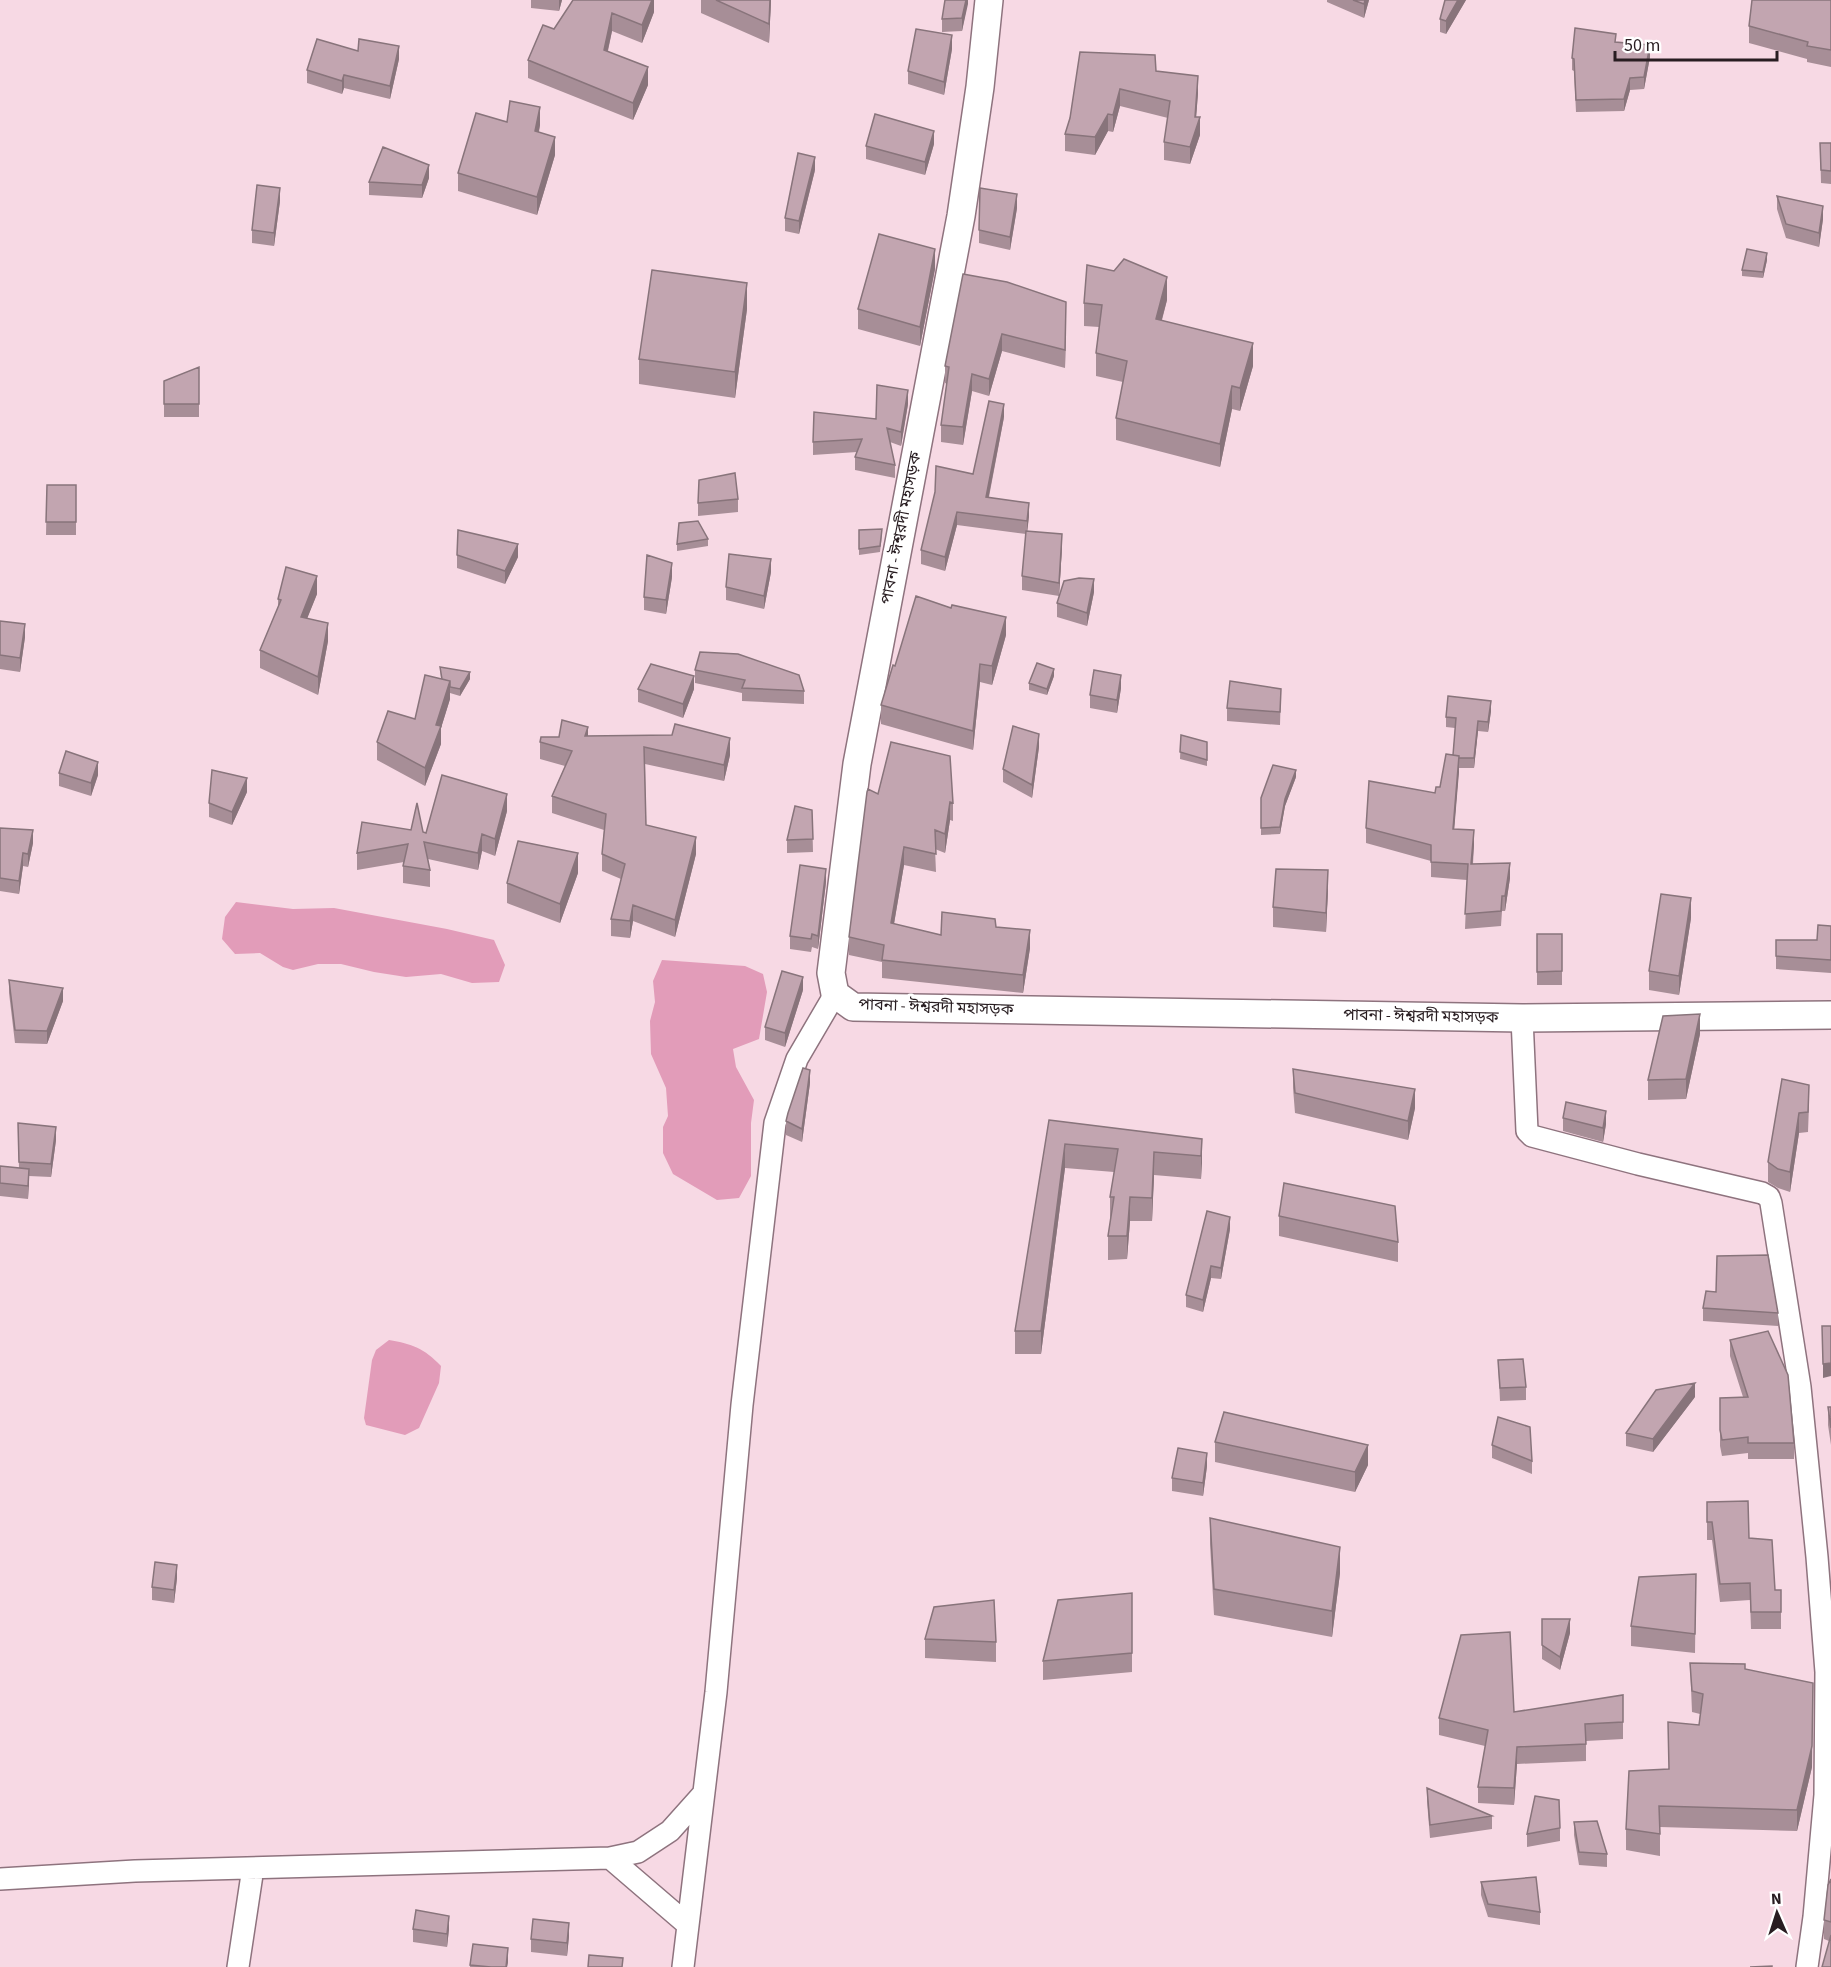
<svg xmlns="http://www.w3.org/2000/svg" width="1831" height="1967" font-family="'Source Sans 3','Noto Sans Bengali',sans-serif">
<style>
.water{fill:#e29cb9}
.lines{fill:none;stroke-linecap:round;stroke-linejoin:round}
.minor-casing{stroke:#8e737e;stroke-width:24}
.major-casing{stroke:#8e737e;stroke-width:30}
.minor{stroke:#fff;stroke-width:21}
.major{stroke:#fff;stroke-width:27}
.wall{fill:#a78e97}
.shaded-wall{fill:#88747b}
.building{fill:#c2a5b0;stroke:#88747b;stroke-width:1.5}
.labels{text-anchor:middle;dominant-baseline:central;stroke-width:6;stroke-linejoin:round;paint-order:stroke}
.street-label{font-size:16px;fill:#281d21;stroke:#fff}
</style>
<rect width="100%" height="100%" fill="#f7d9e4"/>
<!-- water -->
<path class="water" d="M236,902L293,909L334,908L447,929L494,940L505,965L499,982L472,983L441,974L406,977L374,972L341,964H318L293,970L283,967L260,953L235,954L222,939L225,917Z
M662,960L745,966L763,974L767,992L759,1039L733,1049L736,1067L754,1100L751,1123V1176L739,1198L717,1200L673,1174L663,1153V1127L668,1116L666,1088L651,1054L650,1021L655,1002L653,981Z
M389,1340C412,1344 424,1348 441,1366L439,1383L419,1428L405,1435L366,1425L364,1418L372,1360L376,1350Z"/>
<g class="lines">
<!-- minor casing -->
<g class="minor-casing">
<path id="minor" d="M1522,1018L1527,1131L1532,1136L1638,1164L1762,1193L1769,1197L1771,1203L1800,1387L1817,1557L1826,1672L1825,1795L1814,1917L1807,1967
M610,1858L688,1925
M0,1879L135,1871L610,1858L638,1852L670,1831L704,1793
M238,1967L253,1868
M683,1967L716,1692L742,1405L775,1123L797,1059L835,994"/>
</g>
<!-- major casing -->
<g class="major-casing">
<path id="major" d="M989,0L980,87L961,216L857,764L831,973L835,994L853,1007L1522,1018L1831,1015"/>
</g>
<!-- minor -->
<use href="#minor" class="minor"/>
<!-- major -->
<use href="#major" class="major"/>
</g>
<!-- wall -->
<path class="wall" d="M531,0H562L559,11L531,8Z
M654,0V12L642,43L612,31L608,51L648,85L633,120L528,78V60L554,29Z
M701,0H771L769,43L701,13Z
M968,0L962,31L942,32V19Z
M1327,0H1369L1364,18L1327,2Z
M1445,0H1466L1446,34L1440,32V19Z
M1831,0V67L1807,62V59L1749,43V26Z
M1616,42L1650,57L1644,89L1630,90L1624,111L1576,112L1574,71L1572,70V58Z
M952,49L944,95L908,84V71Z
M358,51L399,59L390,99L344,88L342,94L307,83V70Z
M1080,52L1156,71L1198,93L1196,117L1200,135L1190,164L1164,160V142L1168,118L1120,106L1113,132L1108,131L1095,155L1065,151V134L1070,118Z
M507,122L540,125L539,132L555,155L537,215L458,191V173Z
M1820,143H1831V184L1821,183Z
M934,144L925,175L866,159V146Z
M815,170L799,234L785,231V218Z
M429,178L422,198L369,195V182Z
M1777,196L1823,219L1819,247L1786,238L1777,209Z
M280,201L274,246L252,243V230Z
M1017,208L1010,250L979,243V230Z
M1767,260L1763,278L1742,276V270Z
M935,269L920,346L858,329V309Z
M963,274L1066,320L1065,368L1002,351L989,396L972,391L963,445L941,442V425L947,384L945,383V366Z
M1167,300L1162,320L1253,366L1240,411L1232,409L1220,467L1116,440V418L1123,382L1096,376V353L1099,327L1084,326V303Z
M747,309L735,398L639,384V359Z
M164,394L199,404V417H164Z
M908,404L901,446L890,442L895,465V478L855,470V457L857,452L813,455V442L876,419Z
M1004,417L989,497L1029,516L1027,531L1062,547L1059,596L1022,590V576L1026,534L957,525L945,571L921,564V550L973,474Z
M47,485H76V535H46Z
M738,499V512L698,516V503Z
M859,530L882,535L880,552L859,555Z
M708,539V546L677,551V544Z
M457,555L518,557L505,584L457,568Z
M771,572L764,609L726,600V587Z
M672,577L666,614L644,610V597Z
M1094,592L1087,626L1057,617V603Z
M317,594L307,618L328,641L318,695L260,668V650L278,607V599Z
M0,621L25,637L20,672L0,669Z
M1006,635L992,685L980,682L973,750L881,724V705L895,666Z
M440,667L470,679L460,696L450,693V699L441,728V744L425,786L377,760V742L415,719L441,679Z
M695,670L804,691V704L742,701V693L695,683Z
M1054,676L1047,695L1029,690V683Z
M1121,688L1117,713L1090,708V695Z
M638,689H694L683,718L638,702Z
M1281,689L1280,725L1227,721V708Z
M1491,711L1488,732L1478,731L1474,768H1459L1454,829L1474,845L1473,864L1510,878L1505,911H1502L1501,926L1465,929L1467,880L1431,877V861L1366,843V828L1435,793L1440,787L1453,755L1455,728L1446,727V717Z
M1181,735L1207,742V766L1180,759Z
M588,736L730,755L724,781L645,764L646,825L696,854L675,937L633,921L630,938L611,936V919L621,879L602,871V854L604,830L552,813V796L565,766L540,759V742Z
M1039,747L1032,798L1003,782V769Z
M59,773L98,775L91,796L59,786Z
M1296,777L1285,806L1280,834L1261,835V798Z
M247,792L232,825L209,817V803Z
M878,794L953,803V821L950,820L945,853L935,849L936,872L904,865L894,924L941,935L996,927L1030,948L1023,993L882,978V962L849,955V937Z
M812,810L813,852L787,853V840Z
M507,811L495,856L482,851L478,870L428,859L430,870V887L403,883V866L404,862L357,870V853L423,832L426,833Z
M0,828L33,843L28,867L23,866L19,894L0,891Z
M578,873L560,923L507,903V883Z
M826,882L818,949L812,947L811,952L790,949V936Z
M1328,889L1326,932L1273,927V907Z
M1691,918L1679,995L1649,990V971Z
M1831,926V973L1776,969V940H1817Z
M1537,934H1562V985H1537Z
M9,980L63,1001L47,1044L15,1043L9,993Z
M803,990L785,1047L765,1040V1027Z
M1700,1034L1686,1099L1648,1100V1080Z
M1293,1069L1415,1108L1408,1140L1295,1113L1293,1088Z
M1782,1079L1809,1105L1808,1132L1799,1133L1790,1192L1778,1188L1768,1182V1162Z
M810,1083L802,1142L786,1135V1121Z
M1563,1118L1606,1124L1603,1142L1563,1131Z
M1049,1120L1202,1139L1201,1179L1154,1175L1152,1221H1130L1127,1259L1108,1260V1236L1111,1220H1110V1197L1114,1172L1065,1168L1041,1354H1015V1331Z
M18,1123L56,1140L51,1177L29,1176L28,1199L0,1196V1166L19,1168Z
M1279,1216L1398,1242V1262L1279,1236Z
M1230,1229L1221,1279L1211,1278L1203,1312L1186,1307V1295Z
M1716,1292L1778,1313V1326L1703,1321V1308Z
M1730,1340L1794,1443V1459H1748V1453L1722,1456L1720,1446V1398L1743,1397L1730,1356Z
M1498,1360L1526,1387V1400L1500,1401Z
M1695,1397L1653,1452L1626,1446V1433Z
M1828,1407H1831V1445L1828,1425Z
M1215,1442L1368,1465L1355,1492L1215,1462Z
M1492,1445L1532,1461V1474L1492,1458Z
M1207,1466L1203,1496L1172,1491V1478Z
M1707,1502L1749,1538L1775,1590H1781V1629H1751L1750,1600L1720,1602L1712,1540H1707Z
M1210,1518L1340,1573L1332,1637L1214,1615L1210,1544Z
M1696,1574L1695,1653L1631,1646V1626Z
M177,1578L174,1603L152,1600V1587Z
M1132,1593V1672L1043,1680V1661Z
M1542,1619L1570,1633L1560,1670L1542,1659Z
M925,1639L996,1642V1662L925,1658Z
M1690,1663L1745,1669L1812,1767L1797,1831L1660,1827V1856L1626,1850V1829L1699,1725L1700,1714L1692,1712Z
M1623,1695V1739L1586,1741V1761L1517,1764L1514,1805L1478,1803V1787L1485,1746L1439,1735V1718L1514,1712Z
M1427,1788L1492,1816V1829L1430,1838L1427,1801Z
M1574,1822L1607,1854V1867L1579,1865L1574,1835Z
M1560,1828V1841L1527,1847V1834Z
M1831,1879V1967L1829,1941L1824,1939V1920Z
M1481,1882L1540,1912V1925L1488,1917L1481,1895Z
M413,1929H449L447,1947L413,1942Z
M569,1936L567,1956L531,1952V1939Z
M473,1944L508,1962L507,1967H470Z"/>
<!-- shaded-wall -->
<path class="shaded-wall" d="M559,0H562L559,11Z
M652,0H654V12L642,43V25Z
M770,0H771L769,43V24Z
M966,0H968V4L962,31V18Z
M1365,0H1369L1364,18V4Z
M1458,0H1466L1446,34V21Z
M612,13V31L604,67V50Z
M952,35V49L944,95V82Z
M1650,45V57L1644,89V77Z
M399,46V59L390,99V86Z
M648,67V85L633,120V103Z
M344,75V88L342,94V81Z
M1198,76V93L1195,132L1200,117V135L1190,164V147L1195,117Z
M1630,78V90L1624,111V99Z
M1120,89V106L1113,132V115Z
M540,107V125L535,149V131Z
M1108,114V131L1095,155V137Z
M934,131V144L925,175V162Z
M555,137V155L537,215V197Z
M815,157V170L799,234V221Z
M429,165V178L422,198V185Z
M280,188V201L274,246V233Z
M1017,194V208L1010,250V237Z
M1823,206V219L1819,247V233Z
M935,249V269L920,346V327Z
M1767,253V260L1763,278V272Z
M1167,277V300L1156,341V319Z
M747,283V309L735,398V372Z
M1066,302V320L1065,368V350Z
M1002,334V351L989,396V379Z
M1253,343V366L1240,411V388Z
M972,374V391L963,445V427Z
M1232,386V409L1220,467V444Z
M908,390V404L901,446V432Z
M1004,404V417L986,510V497Z
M1029,503V516L1027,534V521Z
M957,512V525L945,571V557Z
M1062,534V547L1059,596V583Z
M518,544V557L505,584V571Z
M771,559V572L764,609V596Z
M672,563V577L666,614V600Z
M317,576V594L301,634V617Z
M1094,579V592L1087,626V613Z
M1006,617V635L992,685V666Z
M328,623V641L318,695V677Z
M25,624V637L20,672V658Z
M980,664V682L973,750V731Z
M1054,669V676L1047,695V689Z
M470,672V679L460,696V689Z
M1121,675V688L1117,713V700Z
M694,676V689L683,718V704Z
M450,681V699L441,728V744L425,786V768L436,725Z
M1491,701V711L1488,732V722Z
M1478,721V731L1474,768V758Z
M588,727V743L585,736Z
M1039,734V747L1032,798V785Z
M730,738V755L724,781V765Z
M1459,756V772L1453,844V829Z
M98,762V775L91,796V783Z
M1296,770V777L1285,806L1280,834V827L1285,799Z
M247,778V792L232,825V812Z
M507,794V811L495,856V839Z
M950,802V820L945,853V834Z
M33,830V843L28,867V854Z
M1474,830V845L1471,880V864Z
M482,834V851L478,870V853Z
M696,837V854L675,937V920Z
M904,847V865L891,941V923Z
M23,853V866L19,894V881Z
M578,853V873L560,923V904Z
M1510,863V878L1505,911V896Z
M826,869V882L818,949V936Z
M1328,870V889L1326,932V913Z
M1691,898V918L1679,995V976Z
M633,905V921L630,938V921Z
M1030,930V948L1023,993V975Z
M803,977V990L785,1047V1033Z
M63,988V1001L47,1044V1031Z
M1700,1014V1034L1686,1099V1079Z
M810,1070V1083L802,1142V1129Z
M1415,1089V1108L1408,1140V1121Z
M1606,1111V1124L1603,1142V1128Z
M1799,1113V1133L1790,1192V1172Z
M56,1127V1140L51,1177V1164Z
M1202,1139V1163L1201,1179V1156Z
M1065,1144V1168L1041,1354V1331Z
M1154,1152V1175L1152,1221V1198Z
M29,1169V1182L28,1199V1186Z
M1130,1197V1221L1127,1259V1236Z
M1230,1217V1229L1221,1279V1268Z
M1211,1266V1278L1203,1312V1300Z
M1831,1363V1376L1823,1378V1364Z
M1695,1383V1397L1653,1452V1439Z
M1368,1445V1465L1355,1492V1472Z
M1207,1453V1466L1203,1496V1483Z
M1340,1547V1573L1332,1637V1611Z
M177,1565V1578L174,1603V1590Z
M1570,1619V1633L1560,1670V1657Z
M1813,1683L1812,1767L1797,1831V1810Z
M1517,1747V1764L1514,1805V1788Z
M449,1916V1929L447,1947V1934Z
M569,1923V1936L567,1956V1943Z
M508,1948V1962L507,1967H506Z"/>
<!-- building -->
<path class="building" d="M573,0H652L642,25L612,13L604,50L648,67L633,103L528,60L543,25L554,29Z
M716,0H770L769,24Z
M945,0H966L962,18L942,19Z
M1353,0H1365L1364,4Z
M1445,0H1458L1446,21L1440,19Z
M1752,0H1831V50L1807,46L1808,42L1749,26Z
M1575,28L1616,34L1615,42L1650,45L1644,77L1630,78L1624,99L1576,100L1574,59L1572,58Z
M916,29L952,35L944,82L908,71Z
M317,39L358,51L359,39L399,46L390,86L344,75L342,81L307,70Z
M1080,52L1155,55L1156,71L1198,76L1195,117H1200L1190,147L1164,142L1170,101L1120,89L1113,115L1108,114L1095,137L1065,134L1070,118Z
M510,101L540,107L535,131L555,137L537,197L458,173L476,113L507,122Z
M875,114L934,131L925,162L866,146Z
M1820,143H1831V171L1821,170Z
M383,147L429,165L422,185L369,182Z
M798,153L815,157L799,221L785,218Z
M257,185L280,188L274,233L252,230Z
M980,188L1017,194L1010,237L979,230Z
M1777,196L1823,206L1819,233L1786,224Z
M879,234L935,249L920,327L858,309Z
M1747,249L1767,253L1763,272L1742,270Z
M1124,259L1167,277L1156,319L1253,343L1240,388L1232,386L1220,444L1116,418L1127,361L1096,353L1102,305L1084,303L1087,265L1114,271Z
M652,270L747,283L735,372L639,359Z
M963,274L1007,282L1066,302L1065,350L1002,334L989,379L972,374L963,427L941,425L949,367L945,366Z
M199,367V404H164V381Z
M877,385L908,390L901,432L887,428L895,465L855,457L862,439L813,442L814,412L876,419Z
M989,401L1004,404L986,497L1029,503L1027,521L957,512L945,557L921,550L935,492L936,466L973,474Z
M735,473L738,499L698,503L699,480Z
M47,485H76V522H46Z
M698,521L708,539L677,544L679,523Z
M882,529L880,546L859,549V530Z
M458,530L518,544L505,571L457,555Z
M1026,531L1062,534L1059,583L1022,576Z
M729,554L771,559L764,596L726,587Z
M647,555L672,563L666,600L644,597Z
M286,567L317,576L301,617L328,623L318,677L260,650L281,600L278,599Z
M1079,578L1094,579L1087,613L1057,603L1064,581Z
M916,596L951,608L952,605L1006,617L992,666L980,664L973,731L881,705L893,665L895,666Z
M0,621L25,624L20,658L0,655Z
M700,652L738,654L799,675L804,691L742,688L745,680L695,670Z
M1037,663L1054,669L1047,689L1029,683Z
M651,664L694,676L683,704L638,689Z
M440,667L470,672L460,689L450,687V681L442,679Z
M1094,670L1121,675L1117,700L1090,695Z
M425,675L450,681L436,725L441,726L425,768L377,742L388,711L415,719Z
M1230,681L1281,689L1280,712L1227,708Z
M1448,696L1491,701L1488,722L1478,721L1474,758H1459V756L1453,755L1456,718L1446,717Z
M562,720L588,727L585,736L672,735L675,724L730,738L724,765L644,747L646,825L696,837L675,920L633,905L630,921L611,919L625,864L602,854L606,814L552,796L572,751L540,742L541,737H559Z
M1013,726L1039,734L1032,785L1003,769Z
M1181,735L1207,742V760L1180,752Z
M891,742L950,756L953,803L950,802L945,834L935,830L936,854L904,847L891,923L941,935L942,912L995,919L996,927L1030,930L1023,975L882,960L884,945L849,937L867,792L868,789L878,794Z
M66,751L98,762L91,783L59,773Z
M1446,754L1459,756L1453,829L1474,830L1471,864L1510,863L1505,896H1502L1501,911L1465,914L1468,864L1431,862V845L1366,828L1369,781L1435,793L1436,787H1440Z
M1273,765L1296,770L1285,799L1280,827L1261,828V798Z
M212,770L247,778L232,812L209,803Z
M442,775L507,794L495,839L482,834L478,853L424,842L430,870L403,866L408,844L357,853L362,822L411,830L417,803L423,832L426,833Z
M795,806L812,810L813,839L787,840Z
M0,828L33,830L28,854L23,853L19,881L0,878Z
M518,841L578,853L560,904L507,883Z
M800,865L826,869L818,936L812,934L811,939L790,936Z
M1276,869L1328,870L1326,913L1273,907Z
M1661,894L1691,898L1679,976L1649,971Z
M1818,925L1831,926V960L1776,956V940H1817Z
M1537,934H1562V971L1537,972Z
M782,971L803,977L785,1033L765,1027Z
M9,980L63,988L47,1031L15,1030Z
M1700,1014L1686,1079L1648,1080L1663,1016Z
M803,1068L810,1070L802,1129L786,1121L788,1113Z
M1293,1069L1415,1089L1408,1121L1295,1093Z
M1782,1079L1809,1085L1808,1112L1799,1113L1790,1172L1778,1169L1768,1162Z
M1566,1102L1606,1111L1603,1128L1563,1118Z
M1049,1120L1202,1139L1201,1156L1154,1152L1152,1198L1130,1197L1127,1236H1108L1114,1197H1110L1118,1149L1065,1144L1041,1331H1015Z
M18,1123L56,1127L51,1164L19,1162Z
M0,1166L29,1169L28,1186L0,1183Z
M1284,1183L1395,1206L1398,1242L1279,1216Z
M1207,1211L1230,1217L1221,1268L1211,1266L1203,1300L1186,1295Z
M1768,1255L1778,1313L1703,1308L1706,1291L1716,1292L1717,1256Z
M1822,1326H1831V1363L1823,1364Z
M1768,1331L1788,1375L1794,1443H1748V1437L1722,1440L1720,1430V1398L1748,1397L1730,1340Z
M1523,1359L1526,1387L1500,1388L1498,1360Z
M1695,1383L1653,1439L1626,1433L1656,1390Z
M1828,1407H1831V1428Z
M1224,1412L1368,1445L1355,1472L1215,1442Z
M1498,1417L1530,1427L1532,1461L1492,1445Z
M1178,1448L1207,1453L1203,1483L1172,1478Z
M1748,1501L1749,1538L1772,1540L1775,1590H1781V1612H1751L1750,1583L1720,1584L1712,1522H1707V1502Z
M1210,1518L1340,1547L1332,1611L1214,1589Z
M155,1562L177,1565L174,1590L152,1587Z
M1696,1574L1695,1634L1631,1626L1639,1577Z
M1132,1593V1653L1043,1661L1058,1600Z
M994,1600L996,1642L925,1639L934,1607Z
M1542,1619H1570L1560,1657L1542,1645Z
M1510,1632L1514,1712L1623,1695V1722L1585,1724L1586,1744L1517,1747L1514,1788L1478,1787L1488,1730L1439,1718L1461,1635Z
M1690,1663L1745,1664V1669L1813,1683L1812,1746L1797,1810L1659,1806L1660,1834L1626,1829L1629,1771L1669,1769L1668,1722L1699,1725L1703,1694L1692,1691Z
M1427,1788L1492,1816L1430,1825Z
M1535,1796L1559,1800L1560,1828L1527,1834Z
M1597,1821L1607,1854L1579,1852L1574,1822Z
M1536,1877L1540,1912L1488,1904L1481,1882Z
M1831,1879V1922L1824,1920L1828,1885Z
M416,1910L449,1916L447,1934L413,1929Z
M533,1919L569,1923L567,1943L531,1939Z
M1831,1935V1967H1822Z
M473,1944L508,1948L506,1967H491L470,1965Z
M589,1955L623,1958L622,1967H588Z
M1772,1966V1967H1750Z"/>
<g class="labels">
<!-- street labels -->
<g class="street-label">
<text transform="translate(901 528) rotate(-79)">পাবনা - ঈশ্বরদী মহাসড়ক</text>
<text transform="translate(936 1007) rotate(2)">পাবনা - ঈশ্বরদী মহাসড়ক</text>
<text transform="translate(1421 1016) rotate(1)">পাবনা - ঈশ্বরদী মহাসড়ক</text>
</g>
</g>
<!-- north arrow -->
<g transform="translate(1777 1913) rotate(357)" stroke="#ffffff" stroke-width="4.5" paint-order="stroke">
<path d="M0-4.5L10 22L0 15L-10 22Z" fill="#281d21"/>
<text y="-9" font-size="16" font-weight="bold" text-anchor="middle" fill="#281d21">N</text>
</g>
<!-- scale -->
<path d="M1615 51v9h162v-9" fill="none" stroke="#281d21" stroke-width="3"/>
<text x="1624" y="51" font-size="18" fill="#281d21" stroke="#ffffff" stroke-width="4.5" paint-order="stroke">50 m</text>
</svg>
